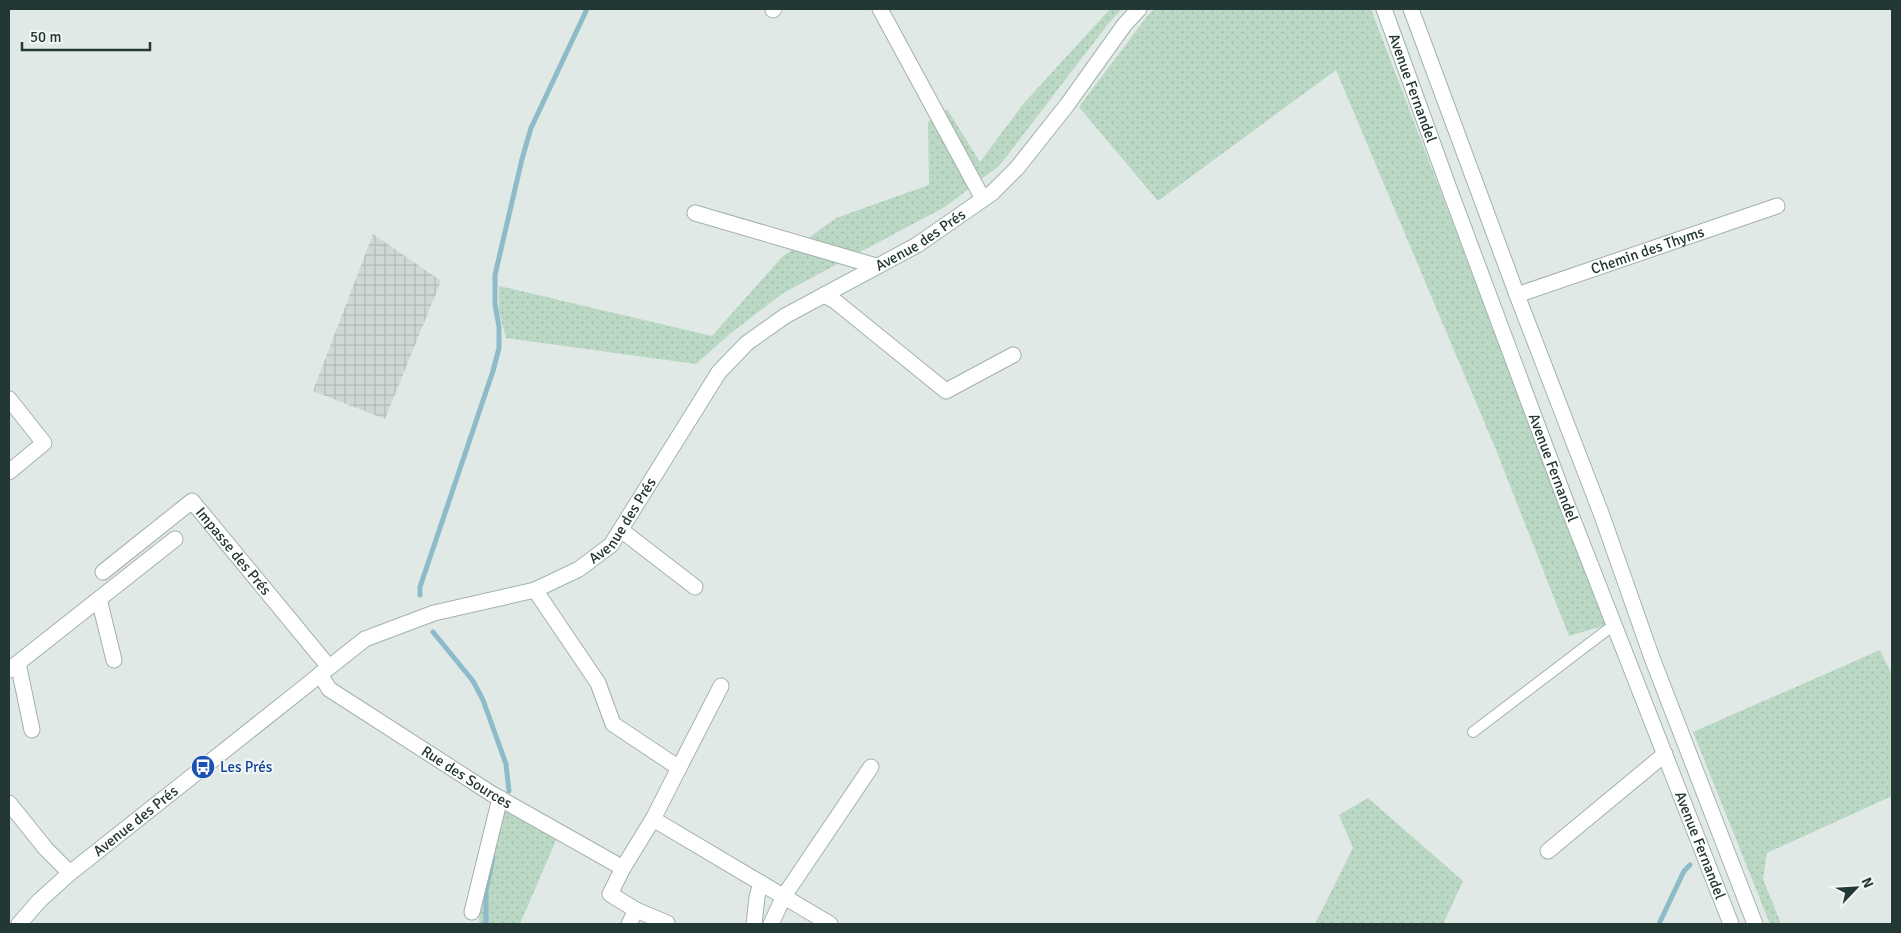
<svg xmlns="http://www.w3.org/2000/svg" width="1901" height="933" font-family="Signika,sans-serif">
<style>
.industrial{fill:url(#industrial-grid)}
.grass{fill:url(#grass-dots)}
.lines{fill:none;stroke-linecap:round;stroke-linejoin:round}
.stream{stroke:#8dbbc9;stroke-width:5}
.lane-casing{stroke:#a4b0ad;stroke-width:12}
.street-casing{stroke:#a4b0ad;stroke-width:17}
.secondary-casing{stroke:#a1b4ae;stroke-width:17}
.lane{stroke:#fff;stroke-width:10}
.street{stroke:#fff;stroke-width:15}
.secondary{stroke:#fff;stroke-width:15}
.labels{text-anchor:middle;dominant-baseline:central;stroke-width:4.5;stroke-linejoin:round;paint-order:stroke}
.street-label{font-size:15px;fill:#233834;stroke:#f0f6f4}
.transit-label{font-size:15px;fill:#164399;stroke:#f0f6f4;text-anchor:start}
</style>
<defs>
<pattern id="industrial-grid" width="8" height="8" patternUnits="userSpaceOnUse" patternTransform="scale(1.25)"><rect width="8" height="8" fill="#ced9d5"/><path d="M0 4h8M4 0v8" fill="none" stroke="#b1bbb7"/></pattern>
<pattern id="grass-dots" width="8" height="8" patternUnits="userSpaceOnUse" patternTransform="scale(1.25)"><rect width="8" height="8" fill="#bbd8c5"/><path d="M2 2h.1M6 6h.1" fill="none" stroke="#a0baaa" stroke-width="1.8" stroke-linecap="round"/></pattern>
</defs>
<rect width="100%" height="100%" fill="#e0e9e6"/>
<!-- industrial -->
<path class="industrial" d="M373,234L441,281L385,419L313,391Z"/>
<!-- grass -->
<path class="grass" d="M1110,9H1122L1108,24L1000,165L945,207L783,293L731,333L696,364L506,338L499,311V286L712,336L782,257L836,218L929,185L928,122L947,109L980,162L1024,103Z
M1155,9H1371L1606,625L1569,636L1496,450L1336,70L1158,201L1079,107L1148,15Z
M1880,650L1892,675V796L1767,853L1763,879L1781,924H1770L1693,732Z
M1368,798L1463,881L1443,924H1315L1353,848L1339,815Z
M502,806L557,838L520,924H479L480,896Z"/>
<g class="lines">
<!-- stream -->
<path class="stream" d="M420,595V587L493,371L499,348V327L495,304V275L522,159L531,128L587,9
M433,632L473,681L483,700L506,764L509,791
M486,924V890L493,858
M1659,924L1684,871L1690,865"/>
<!-- lane casing -->
<g class="lane-casing">
<path id="lane" d="M1473,732L1615,624"/>
</g>
<!-- street casing -->
<g class="street-casing">
<g id="street">
<path d="M880,9L983,199"/>
<path d="M773,10L774,9"/>
<path d="M695,213L876,266"/>
<path d="M824,295L835,301L946,391L1013,355"/>
<path id="s1" d="M1517,295L1777,206"/>
<path d="M9,399L44,443L9,472"/>
<path d="M621,530L695,587"/>
<path id="s2" d="M103,572L192,501L329,667"/>
<path d="M535,590L598,683L613,724L679,768L653,819L830,924"/>
<path d="M99,599L114,660"/>
<path d="M18,663L32,730"/>
<path d="M9,670L175,539"/>
<path id="s3" d="M320,674L329,689L492,794L623,868"/>
<path d="M679,768L721,686"/>
<path d="M9,803L46,849L70,873"/>
<path d="M1548,851L1665,754"/>
<path d="M636,910L667,923"/>
<path d="M472,912L500,798"/>
<path d="M629,924L636,910L610,894L623,868L653,819"/>
<path d="M754,924L757,897L761,883"/>
<path d="M771,924L784,896L871,767"/>
</g>
</g>
<!-- secondary casing -->
<g class="secondary-casing">
<g id="secondary">
<path id="s4" d="M1384,9L1450,191L1566,502L1731,924"/>
<path d="M1411,9L1517,295L1601,513L1652,658L1755,924"/>
<path id="s5" d="M19,924L39,901L70,873L365,639L434,613L535,590L579,569L611,545L719,372L747,343L785,316L917,245L992,193L1017,168L1067,105L1125,24L1139,9"/>
</g>
</g>
<!-- lane -->
<use href="#lane" class="lane"/>
<!-- street -->
<use href="#street" class="street"/>
<!-- secondary -->
<use href="#secondary" class="secondary"/>
</g>
<!-- icons -->
<defs>
<g id="bus-disc" transform="scale(1.25)"><circle r="9.5" fill="#1a4fb4" stroke="#f0f6f4"/><path d="M-5-6H5V4H4V6H2V4H-2V6H-4V4H-5ZM-3.5-4V0h7V-4ZM-3.5 1.2v1.5H-2V1.2ZM2 1.2v1.5H3.5V1.2Z" fill="#fff"/></g>
</defs>
<g fill-rule="evenodd">
<use href="#bus-disc" x="203" y="767"/>
</g>
<g class="labels">
<!-- street labels -->
<g class="street-label">
<text stroke="none"><textPath href="#s4" startOffset="84">Avenue Fernandel</textPath></text>
<text stroke="none"><textPath href="#s5" startOffset="1161">Avenue des Prés</textPath></text>
<text stroke="none"><textPath href="#s1" startOffset="138">Chemin des Thyms</textPath></text>
<text stroke="none"><textPath href="#s4" startOffset="489">Avenue Fernandel</textPath></text>
<text stroke="none"><textPath href="#s5" startOffset="741">Avenue des Prés</textPath></text>
<text stroke="none"><textPath href="#s2" startOffset="179">Impasse des Prés</textPath></text>
<text stroke="none"><textPath href="#s3" startOffset="181">Rue des Sources</textPath></text>
<text stroke="none"><textPath href="#s5" startOffset="156">Avenue des Prés</textPath></text>
<text stroke="none"><textPath href="#s4" startOffset="894">Avenue Fernandel</textPath></text>
</g>
<!-- transit labels -->
<g class="transit-label">
<text x="220" y="767">Les Prés</text>
</g>
</g>
<!-- border -->
<rect width="1901" height="933" fill="none" stroke="#233834" stroke-width="20"/>
<!-- north arrow -->
<g transform="translate(1856 888) rotate(65)" stroke="#f0f6f4" stroke-width="4" paint-order="stroke">
<path d="M0-4L9 19L0 12L-9 19Z" fill="#233834"/>
<text y="-8" font-size="14" font-weight="bold" text-anchor="middle" fill="#233834">N</text>
</g>
<!-- scale -->
<path d="M22 42v8h128v-8" fill="none" stroke="#233834" stroke-width="2.5"/>
<text x="30" y="42" font-size="15" fill="#233834" stroke="#f0f6f4" stroke-width="4" paint-order="stroke">50 m</text>
</svg>
